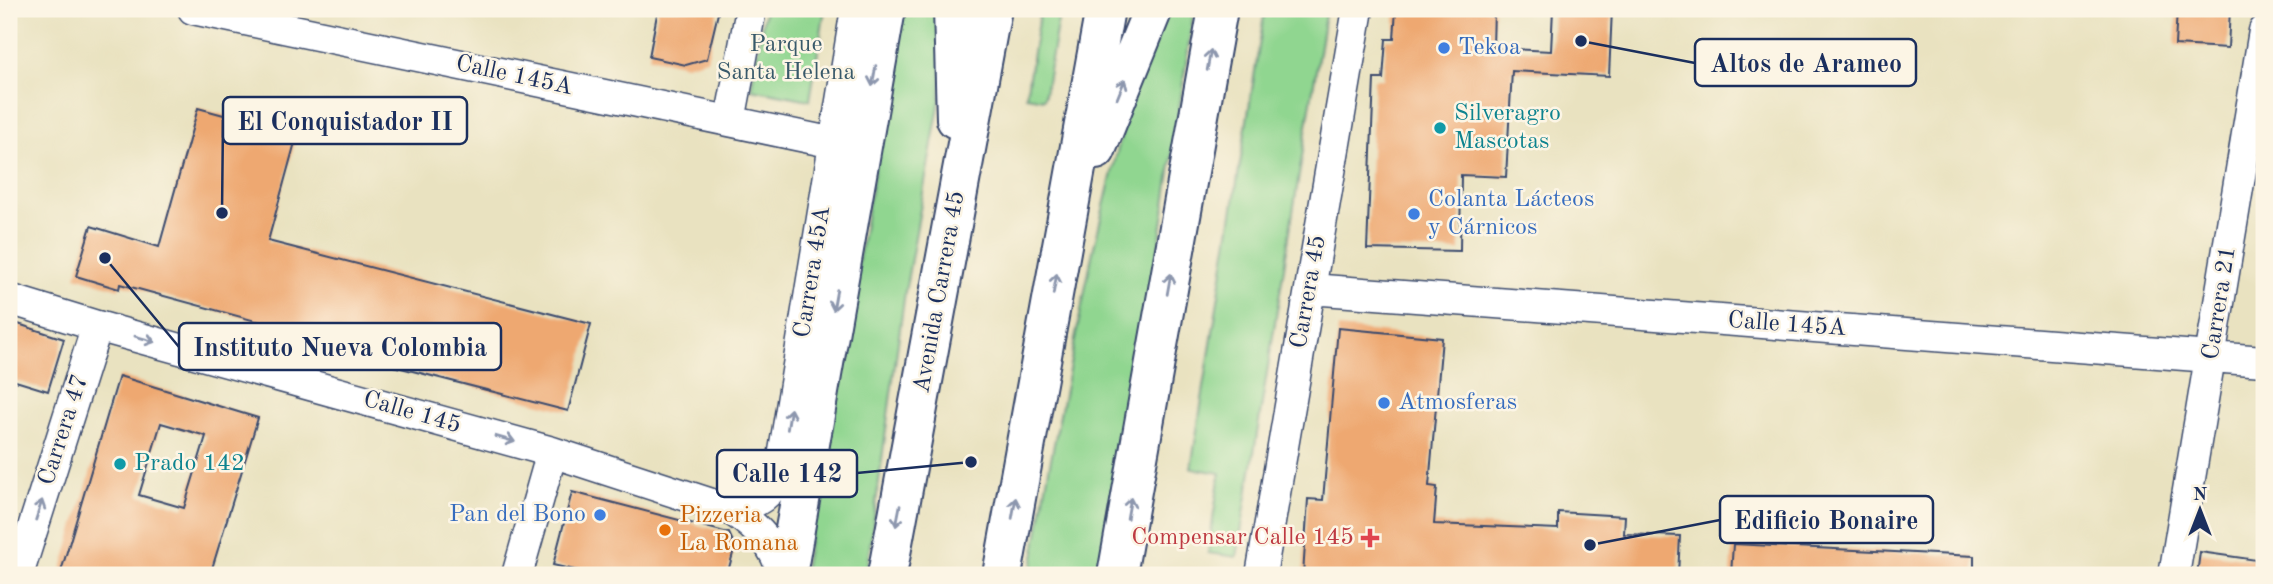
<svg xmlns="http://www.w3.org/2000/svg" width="2273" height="584" font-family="'Old Standard TT',serif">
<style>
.green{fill:#90d690;stroke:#568277;stroke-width:2}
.building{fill:#eea871;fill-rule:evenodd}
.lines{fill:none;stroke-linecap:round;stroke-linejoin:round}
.minor-casing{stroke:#3a4a6d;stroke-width:33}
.trunk-casing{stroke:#3a4a6d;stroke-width:42}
.minor{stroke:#fff;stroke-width:30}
.trunk{stroke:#fff;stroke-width:38}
.oneway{stroke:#8d97ae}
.shop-dot{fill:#3f7fe0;stroke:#fcf5e5;stroke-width:2.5}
.culture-dot{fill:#0f9aa8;stroke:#fcf5e5;stroke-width:2.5}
.food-dot{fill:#e8710a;stroke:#fcf5e5;stroke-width:2.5}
.health-dot{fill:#e0444e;stroke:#fcf5e5;stroke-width:2.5}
.labels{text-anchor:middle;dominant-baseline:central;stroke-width:5;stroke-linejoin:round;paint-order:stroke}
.park-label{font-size:24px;fill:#38596a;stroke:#fcf5e5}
.shop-label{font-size:24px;fill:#366cbe;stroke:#fcf5e5;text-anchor:start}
.street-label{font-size:24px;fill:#1b2f5e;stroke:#fcf5e5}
.culture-label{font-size:24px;fill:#0d838f;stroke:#fcf5e5;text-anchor:start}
.food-label{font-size:24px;fill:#c56008;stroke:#fcf5e5;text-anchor:start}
.health-label{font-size:24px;fill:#be3a42;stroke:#fcf5e5;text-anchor:end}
.leader{fill:none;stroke:#1b2f5e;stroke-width:2.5}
.callout-dot{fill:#1b2f5e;stroke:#fcf5e5;stroke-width:2.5}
.callout{fill:#fcf5e5;stroke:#1b2f5e;stroke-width:2.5}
.callout-label{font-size:26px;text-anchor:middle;font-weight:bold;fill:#1b2f5e}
</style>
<rect width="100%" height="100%" fill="#fcf5e5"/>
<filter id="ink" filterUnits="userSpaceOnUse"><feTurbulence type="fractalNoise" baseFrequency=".0143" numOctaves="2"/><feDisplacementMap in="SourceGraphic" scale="14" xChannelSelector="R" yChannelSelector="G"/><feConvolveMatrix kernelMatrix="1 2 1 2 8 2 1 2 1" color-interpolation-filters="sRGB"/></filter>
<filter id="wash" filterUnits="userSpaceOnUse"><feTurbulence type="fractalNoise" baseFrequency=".00686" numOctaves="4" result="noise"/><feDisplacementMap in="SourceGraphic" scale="28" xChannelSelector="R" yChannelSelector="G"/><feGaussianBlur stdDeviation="1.57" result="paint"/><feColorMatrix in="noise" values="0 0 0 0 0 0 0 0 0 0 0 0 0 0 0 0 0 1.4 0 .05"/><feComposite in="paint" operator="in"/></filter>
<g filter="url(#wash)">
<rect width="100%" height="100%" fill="#e9e2c0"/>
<!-- green -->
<path class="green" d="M765,9H825L810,100L751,89Z
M903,9H944L940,100L905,292L866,575H803Z
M1040,9H1060L1044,99L1026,96Z
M1169,9H1194L1150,306L1101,575H1031L1049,469L1093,251L1130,99Z
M1265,9H1326L1237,557L1208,553L1220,473L1191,468Z"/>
<g id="blocks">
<!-- building -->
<path class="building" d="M658,9H719L707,59L686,65L649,57Z
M1396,9H1494L1493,48L1551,51L1553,9H1612L1609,76L1512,71L1506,177L1461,175L1460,251L1367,249L1374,79H1383L1386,39H1394Z
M2177,9H2230L2228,48L2175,45Z
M198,108L297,135L268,241L591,324L568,411L265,333L267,324L120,284L119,289L76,276L91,226L159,247Z
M9,321L64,339L48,391L9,379Z
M1338,328L1442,338L1429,486L1437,487L1434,524L1558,529V512L1625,516L1624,534L1680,536L1678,575H1303L1308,499L1323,500Z
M119,376L258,418L210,575H60ZM161,423L206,436L184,508L139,495Z
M572,492L729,533L735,546L727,575H596L553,565Z
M1733,544L1974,556V575H1731Z
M2200,552L2264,561V575H2197Z"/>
</g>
</g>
<g filter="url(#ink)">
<use href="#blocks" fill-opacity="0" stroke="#3a4a6d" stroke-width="2"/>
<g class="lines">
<!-- minor casing -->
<g class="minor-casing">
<path id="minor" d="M193,9L834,143
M730,121L751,9
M1310,289L2264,361
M9,299L97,326L552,452L733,511C758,527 775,546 783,575
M733,511C757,502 772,496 781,470L856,9
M18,575L97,326
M517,575L552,452
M1261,575L1358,9
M2174,575L2264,31"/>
</g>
<!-- trunk casing -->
<g class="trunk-casing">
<path id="trunk" d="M953,9L956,119
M1096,150L1153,9
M787,575L886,9
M887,575L992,9
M1002,575L1105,9
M1117,575L1218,9"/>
</g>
<!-- minor -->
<use href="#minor" class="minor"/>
<!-- trunk -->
<use href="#trunk" class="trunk"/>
</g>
<!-- one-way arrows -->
<defs><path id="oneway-shaft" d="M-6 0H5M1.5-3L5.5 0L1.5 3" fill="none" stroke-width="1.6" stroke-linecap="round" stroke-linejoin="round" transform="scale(1.75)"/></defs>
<g class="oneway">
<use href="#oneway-shaft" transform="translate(1209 60) rotate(-80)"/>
<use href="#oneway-shaft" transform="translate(874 76) rotate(100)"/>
<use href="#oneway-shaft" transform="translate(1121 89) rotate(-68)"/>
<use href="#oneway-shaft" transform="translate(1055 284) rotate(-80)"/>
<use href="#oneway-shaft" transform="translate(1169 284) rotate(-80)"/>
<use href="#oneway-shaft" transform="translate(835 300) rotate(100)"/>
<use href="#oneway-shaft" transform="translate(145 339) rotate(16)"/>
<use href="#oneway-shaft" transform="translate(789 419) rotate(-81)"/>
<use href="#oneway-shaft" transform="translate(505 439) rotate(16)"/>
<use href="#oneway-shaft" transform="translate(1014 508) rotate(-80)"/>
<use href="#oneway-shaft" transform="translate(1129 508) rotate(-80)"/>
<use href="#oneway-shaft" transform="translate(39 510) rotate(-72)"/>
<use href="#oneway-shaft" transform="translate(898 516) rotate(101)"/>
</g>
</g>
<!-- markers -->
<g class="shop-dot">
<circle cx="1444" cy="48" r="7"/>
<circle cx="1414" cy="214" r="7"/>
<circle cx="1384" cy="403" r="7"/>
<circle cx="600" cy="515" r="7"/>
</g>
<g class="culture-dot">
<circle cx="1440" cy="128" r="7"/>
<circle cx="120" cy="464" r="7"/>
</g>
<circle class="food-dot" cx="665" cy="530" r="7"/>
<path class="health-dot" d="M1366.5 527.5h7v7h7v7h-7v7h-7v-7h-7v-7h7z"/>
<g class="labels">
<!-- park labels -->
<g class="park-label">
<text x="786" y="45">Parque<tspan x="786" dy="28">Santa Helena</tspan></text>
</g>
<!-- shop labels -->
<g class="shop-label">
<text x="1458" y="48">Tekoa</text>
<text x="1428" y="200">Colanta Lácteos<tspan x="1428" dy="28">y Cárnicos</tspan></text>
<text x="1398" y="403">Atmosferas</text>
<text x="586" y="515" text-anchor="end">Pan del Bono</text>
</g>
<!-- street labels -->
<g class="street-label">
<text transform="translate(514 76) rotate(12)">Calle 145A</text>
<text transform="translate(813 272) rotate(-81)">Carrera 45A</text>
<text transform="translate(940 292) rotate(-80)">Avenida Carrera 45</text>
<text transform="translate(1309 292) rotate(-80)">Carrera 45</text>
<text transform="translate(2220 303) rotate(-81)">Carrera 21</text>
<text transform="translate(1787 325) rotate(4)">Calle 145A</text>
<text transform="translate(412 413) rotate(16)">Calle 145</text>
<text transform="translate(64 430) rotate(-72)">Carrera 47</text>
</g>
<!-- culture labels -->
<g class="culture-label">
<text x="1454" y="114">Silveragro<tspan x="1454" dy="28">Mascotas</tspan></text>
<text x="134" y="464">Prado 142</text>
</g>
<!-- food labels -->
<g class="food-label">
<text x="679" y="516">Pizzeria<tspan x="679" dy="28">La Romana</tspan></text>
</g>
<!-- health labels -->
<g class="health-label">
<text x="1354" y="538">Compensar Calle 145</text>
</g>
</g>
<!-- callouts -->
<path class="leader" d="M1581 41L1695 63M222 213L223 120M105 258L179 347M971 462L857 473M1590 545L1720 520"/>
<g class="callout-dot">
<circle cx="1581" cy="41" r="7"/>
<circle cx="222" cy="213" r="7"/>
<circle cx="105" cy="258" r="7"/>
<circle cx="971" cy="462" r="7"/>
<circle cx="1590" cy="545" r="7"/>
</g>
<g class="callout">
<rect x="1695" y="39" width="221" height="47" rx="7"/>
<rect x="223" y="97" width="244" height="47" rx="7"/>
<rect x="179" y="323" width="322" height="47" rx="7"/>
<rect x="717" y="450" width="140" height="47" rx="7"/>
<rect x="1720" y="496" width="213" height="47" rx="7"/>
</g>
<g class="callout-label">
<text x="1806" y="72">Altos de Arameo</text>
<text x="345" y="130">El Conquistador II</text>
<text x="340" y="356">Instituto Nueva Colombia</text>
<text x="787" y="482">Calle 142</text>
<text x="1826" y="529">Edificio Bonaire</text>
</g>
<!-- margin -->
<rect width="2273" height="584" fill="none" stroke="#fcf5e5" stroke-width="35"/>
<!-- north arrow -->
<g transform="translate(2200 510)" stroke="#fcf5e5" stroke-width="5" paint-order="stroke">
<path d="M0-5L12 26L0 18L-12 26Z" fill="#1b2f5e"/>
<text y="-10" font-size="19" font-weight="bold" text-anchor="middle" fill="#1b2f5e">N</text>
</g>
</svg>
